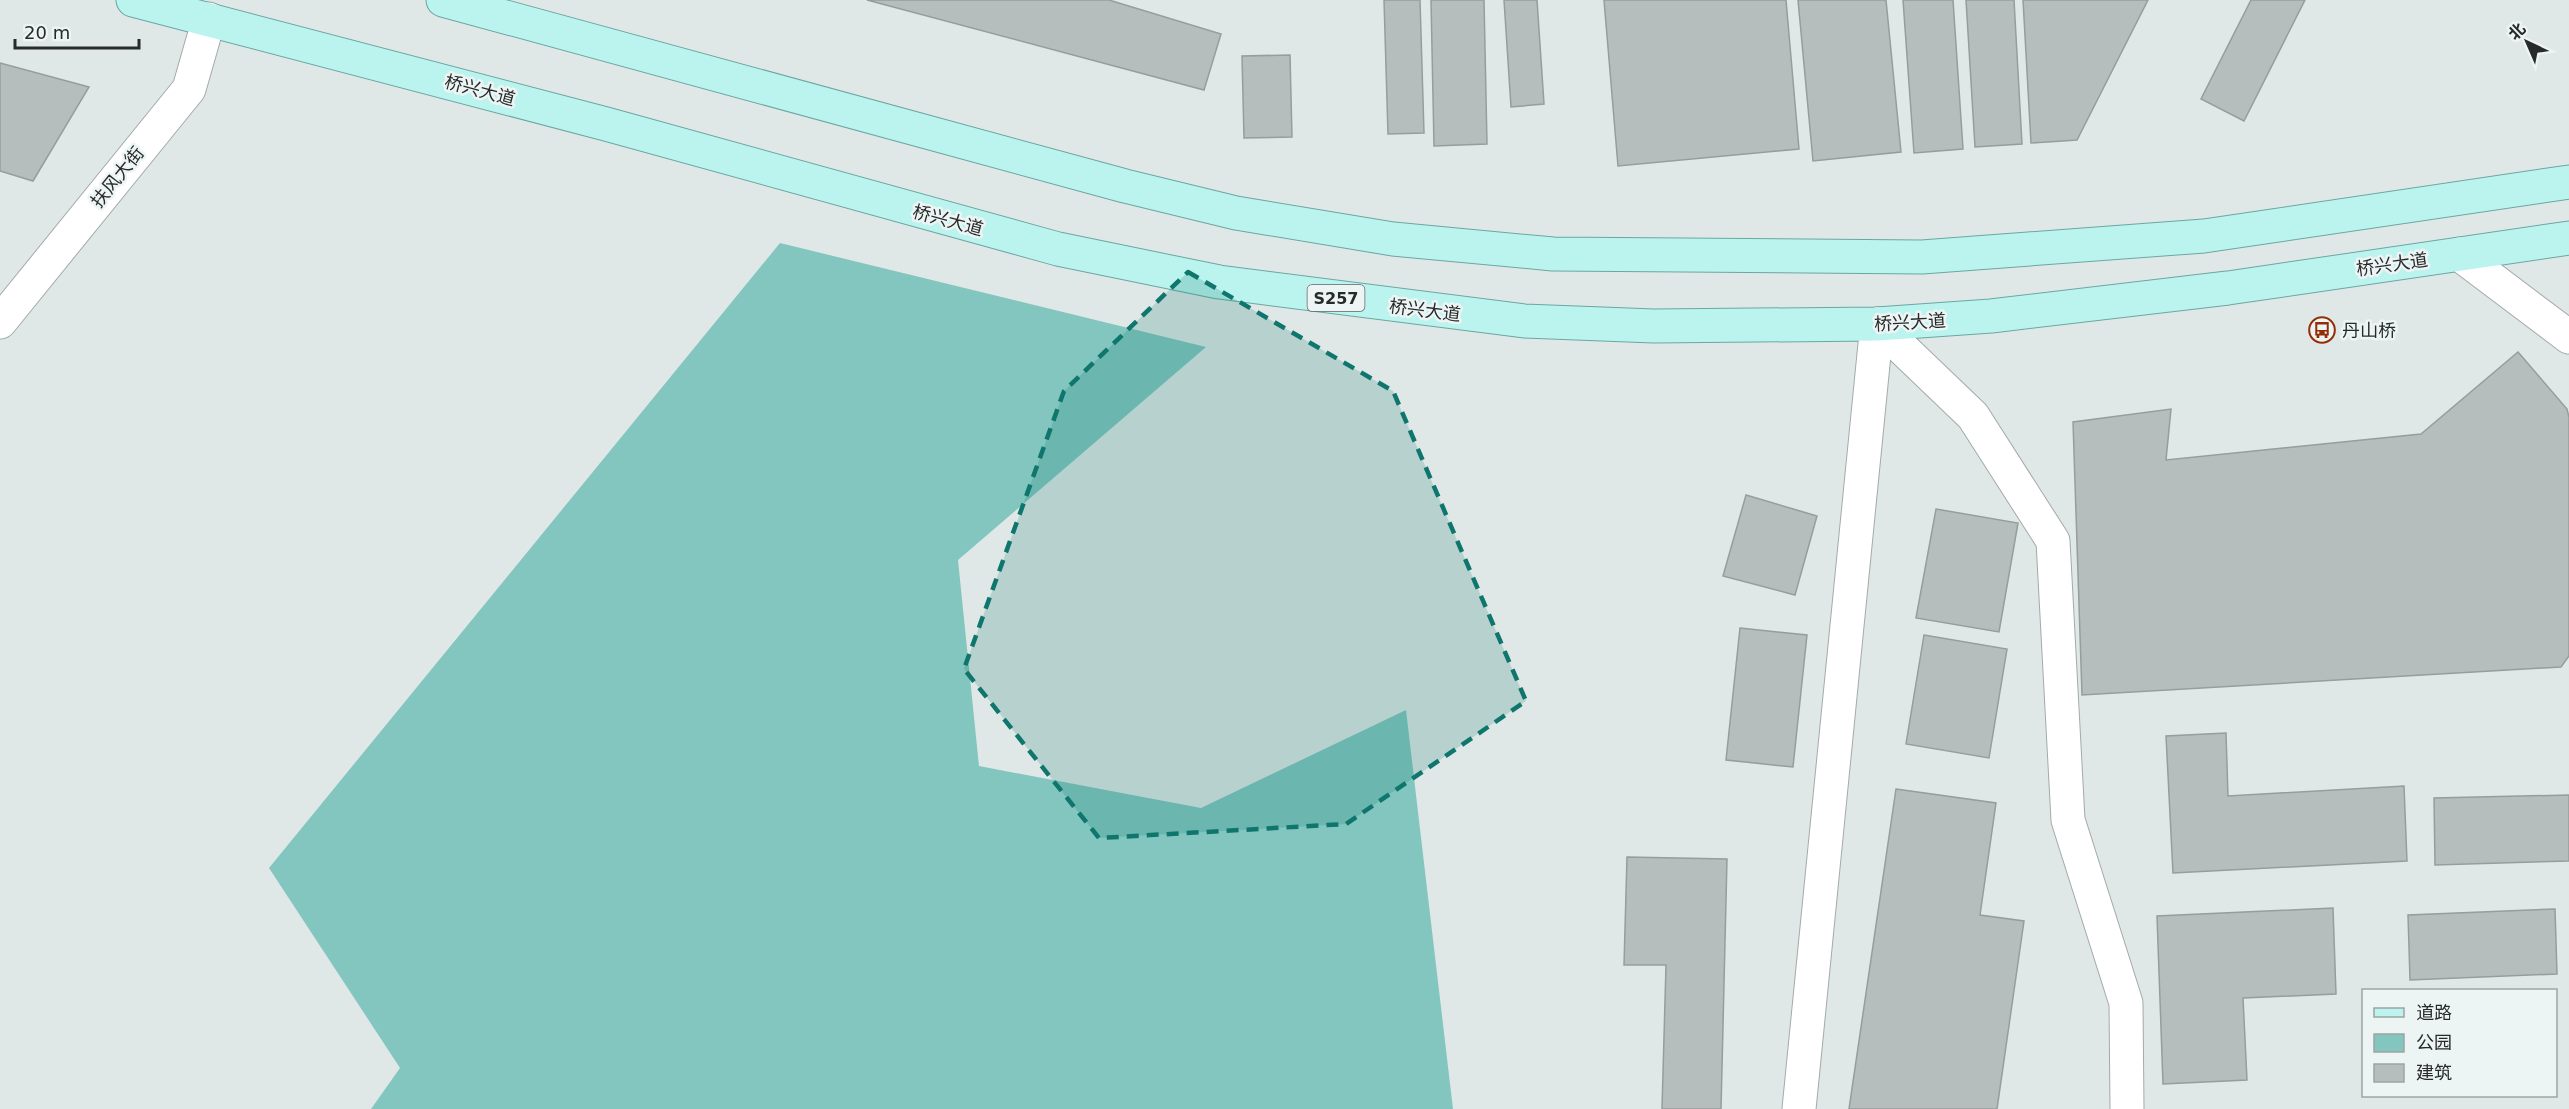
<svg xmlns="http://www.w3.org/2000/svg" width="2569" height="1109" font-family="'DejaVu Sans','Noto Sans SC',sans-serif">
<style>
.green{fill:#83c6bf}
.building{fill:#b6bebd;stroke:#969d9c;stroke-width:1.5}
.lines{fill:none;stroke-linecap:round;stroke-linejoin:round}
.minor-casing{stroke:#a3aaa9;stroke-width:35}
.tertiary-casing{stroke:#a3aaa9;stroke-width:35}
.primary-casing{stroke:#6aa7a2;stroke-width:35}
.minor{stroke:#fff;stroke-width:33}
.tertiary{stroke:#fff;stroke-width:33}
.primary{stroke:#bbf3ee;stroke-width:33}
.marked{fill:#0f766e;fill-opacity:0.2;stroke:#0f766e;stroke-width:4.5;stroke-dasharray:12 8;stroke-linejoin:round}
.labels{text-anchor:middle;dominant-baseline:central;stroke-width:5;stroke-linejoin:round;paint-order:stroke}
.shield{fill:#edf5f4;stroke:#636767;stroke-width:1.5}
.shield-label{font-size:16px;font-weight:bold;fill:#282a2a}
.street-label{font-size:18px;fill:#282a2a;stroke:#edf5f4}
.poi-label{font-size:18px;fill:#282a2a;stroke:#edf5f4;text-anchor:start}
</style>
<rect width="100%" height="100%" fill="#e0e8e7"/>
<!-- green -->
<path class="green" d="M780,243L1206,347L958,560L979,766L1201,808L1406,710L1453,1109H371L400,1068L269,868Z"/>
<!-- building -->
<path class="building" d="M867,0H1109L1221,34L1204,90Z
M1384,0H1420L1424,133L1388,134Z
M1431,0H1484L1487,144L1434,146Z
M1504,0H1537L1544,104L1511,107Z
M1604,0H1786L1799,149L1618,166Z
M1798,0H1886L1901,152L1813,161Z
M1903,0H1953L1963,149L1914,153Z
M1966,0H2014L2022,144L1975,147Z
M2023,0H2148L2077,140L2031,143Z
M2251,0H2305L2244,121L2201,99Z
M1290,55L1292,137L1244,138L1242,56Z
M0,63L89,87L33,181L0,171Z
M2518,352L2567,409L2569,417V656L2561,667L2082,695L2073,422L2171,409L2166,460L2421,434Z
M1746,495L1817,516L1795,595L1723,576Z
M1936,509L2018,523L1999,632L1916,618Z
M1740,628L1807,635L1793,767L1726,760Z
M1924,635L2007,649L1989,758L1906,744Z
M2226,733L2228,796L2404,786L2407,861L2173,873L2166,736Z
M1896,789L1996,803L1980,915L2024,921L1997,1109H1849Z
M2569,795V861L2435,865L2434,798Z
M1627,857L1727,859L1721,1109H1662L1666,965H1624Z
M2333,908L2336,994L2243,998L2247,1080L2163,1084L2157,916Z
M2555,909L2557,974L2410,980L2408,915Z"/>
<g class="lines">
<!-- minor casing -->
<g class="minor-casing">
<path id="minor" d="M2459,254L2569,337
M0,322L189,89L209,19
M1877,324L1973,416L2053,541L2068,820L2126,1003L2127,1109"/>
</g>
<!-- tertiary casing -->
<g class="tertiary-casing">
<path id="tertiary" d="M1799,1109L1877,324"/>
</g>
<!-- primary casing -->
<g class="primary-casing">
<path id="primary" d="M133,0L606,124L1058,249L1219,282L1524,321L1654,326L1877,324L1991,316L2228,288L2569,238
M443,0L1125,186L1236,213L1393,239L1553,254L1922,257L2204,236L2569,182"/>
</g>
<!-- minor -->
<use href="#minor" class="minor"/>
<!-- tertiary -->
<use href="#tertiary" class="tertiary"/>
<!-- primary -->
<use href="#primary" class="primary"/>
</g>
<!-- marked area -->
<path class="marked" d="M1188,272L1393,391L1526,701L1346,824L1099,838L964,669L1064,391Z"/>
<!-- icons -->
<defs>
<g id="bus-ring" transform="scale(1.35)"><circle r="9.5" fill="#edf5f4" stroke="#942e06" stroke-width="1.5"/><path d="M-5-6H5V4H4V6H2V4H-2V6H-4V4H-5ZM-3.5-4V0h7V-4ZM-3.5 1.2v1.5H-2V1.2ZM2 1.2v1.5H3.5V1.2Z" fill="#942e06"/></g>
</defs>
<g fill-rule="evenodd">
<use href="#bus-ring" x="2322" y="330"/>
</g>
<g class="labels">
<!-- shield labels -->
<rect class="shield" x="1307.5" y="285" width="57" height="26" rx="4.5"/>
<g class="shield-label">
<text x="1336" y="298">S257</text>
</g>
<!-- street labels -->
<g class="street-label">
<text transform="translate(480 90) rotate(15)">桥兴大道</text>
<text transform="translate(117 177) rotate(-51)">扶风大街</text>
<text transform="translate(948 220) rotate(15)">桥兴大道</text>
<text transform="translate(2392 264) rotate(-8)">桥兴大道</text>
<text transform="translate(1425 310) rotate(7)">桥兴大道</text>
<text transform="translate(1910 322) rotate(-3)">桥兴大道</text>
</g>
<!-- poi labels -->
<g class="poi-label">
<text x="2342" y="330">丹山桥</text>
</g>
</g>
<!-- legend -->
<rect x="2362" y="989" width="195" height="108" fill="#edf5f4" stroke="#9ea4a3" stroke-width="1.5"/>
<rect x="2374" y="1008" width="30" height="9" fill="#bbf3ee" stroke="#9ea4a3" stroke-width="1.5"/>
<text x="2416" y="1019" font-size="18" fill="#282a2a">道路</text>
<rect x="2374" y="1034" width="30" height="18" fill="#83c6bf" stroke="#9ea4a3" stroke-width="1.5"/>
<text x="2416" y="1049" font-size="18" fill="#282a2a">公园</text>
<rect x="2374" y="1064" width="30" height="18" fill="#b6bebd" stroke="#9ea4a3" stroke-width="1.5"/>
<text x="2416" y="1079" font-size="18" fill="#282a2a">建筑</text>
<!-- north arrow -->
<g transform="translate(2527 42) rotate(316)" stroke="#edf5f4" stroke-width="4.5" paint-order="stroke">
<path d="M0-4.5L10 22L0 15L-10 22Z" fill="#282a2a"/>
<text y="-9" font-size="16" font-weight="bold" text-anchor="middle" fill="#282a2a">北</text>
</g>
<!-- scale -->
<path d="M15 39v9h124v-9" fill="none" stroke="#282a2a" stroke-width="3"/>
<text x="24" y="39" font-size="18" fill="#282a2a" stroke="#edf5f4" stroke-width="4.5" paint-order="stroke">20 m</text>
</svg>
